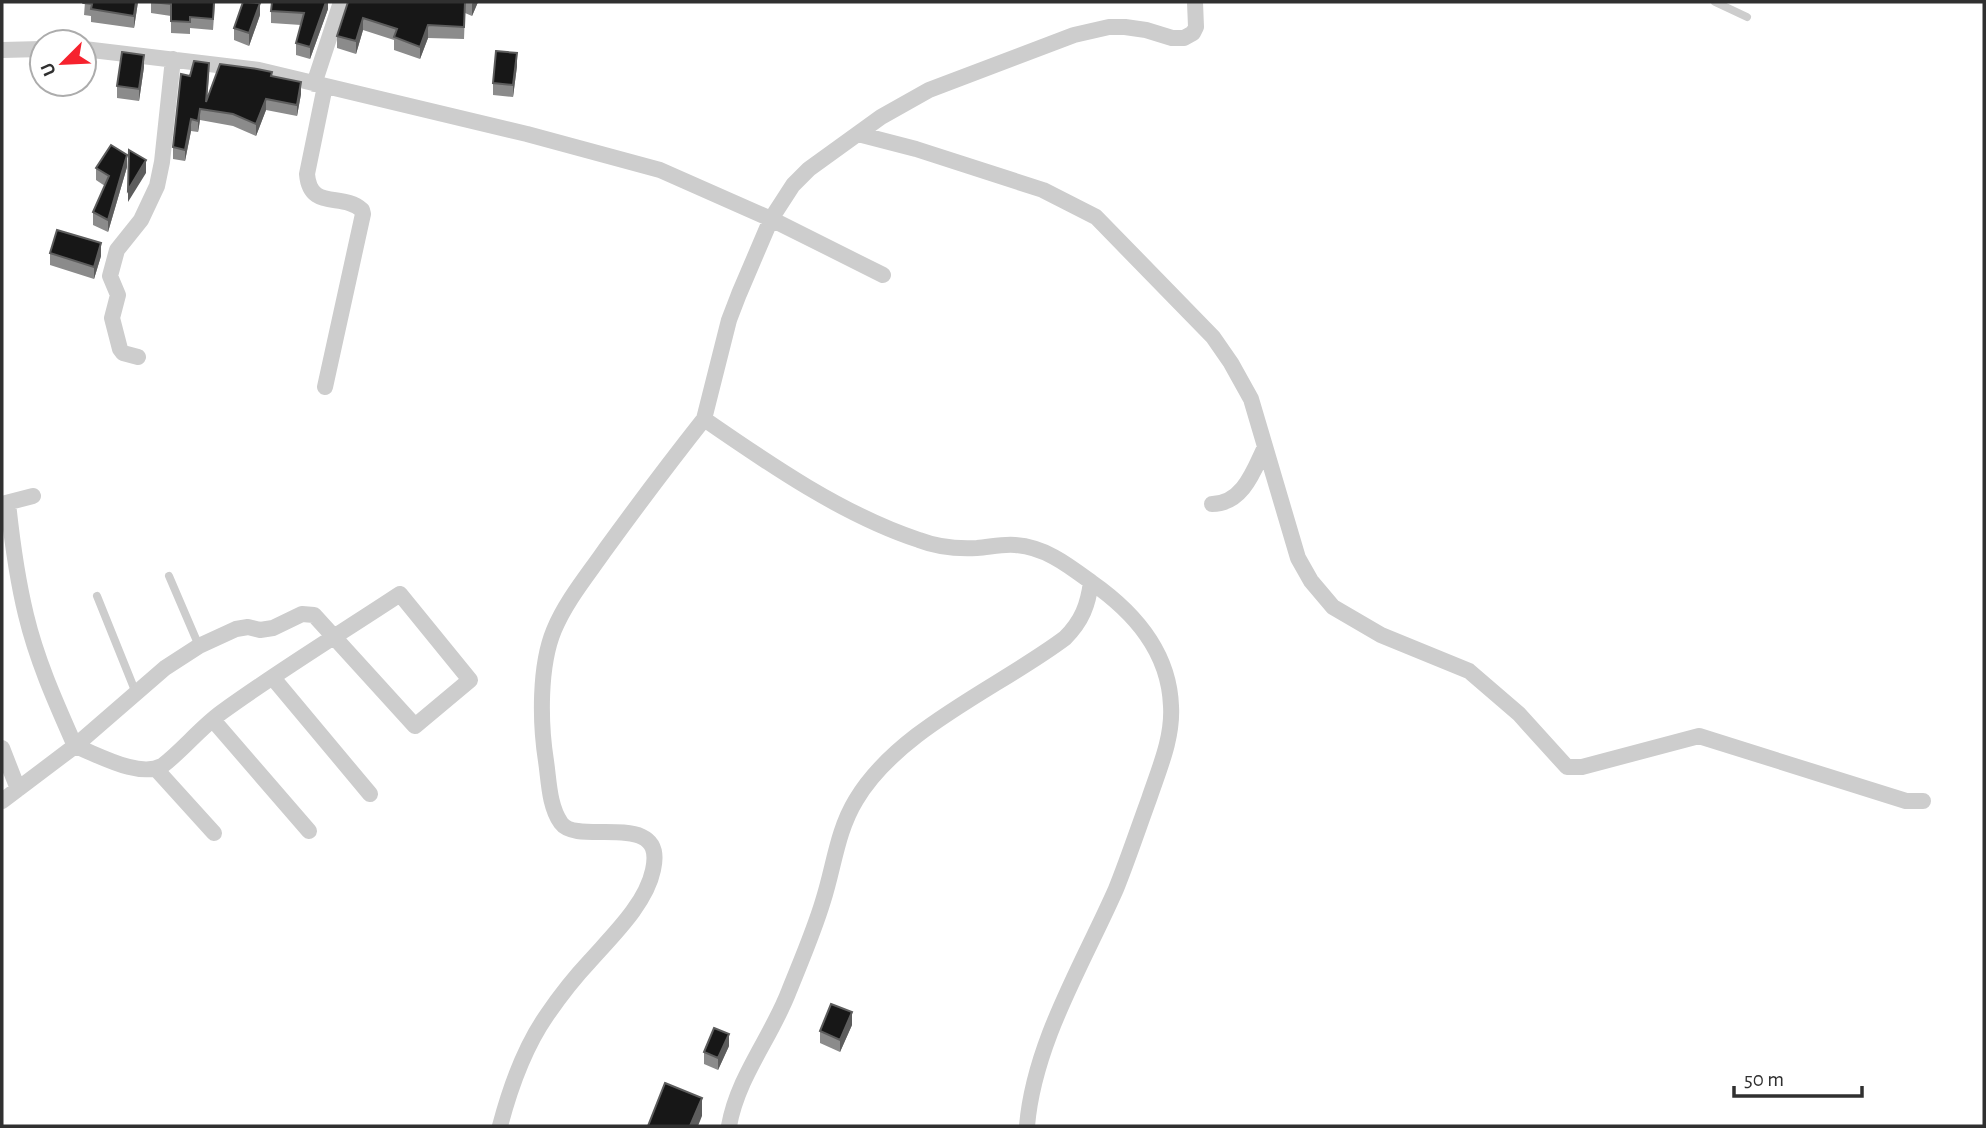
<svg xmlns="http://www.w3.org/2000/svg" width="1986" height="1128" font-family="'Alegreya Sans',sans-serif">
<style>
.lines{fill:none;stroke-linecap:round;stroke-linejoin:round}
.lane{stroke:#cdcdcd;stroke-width:8}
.street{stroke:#cdcdcd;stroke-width:16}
.wall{fill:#8b8b8b}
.shaded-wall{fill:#5d5d5d}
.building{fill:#171717;stroke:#5d5d5d;stroke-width:2}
</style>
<rect width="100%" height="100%" fill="#fff"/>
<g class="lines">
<!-- lane -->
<path class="lane" d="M1715,2L1747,17
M169,576L199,646
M97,596L136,693"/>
<!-- street -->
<path class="street" d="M84,49L259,70L527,134L660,170L771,219L883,275
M2,50L42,49
M314,84L341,2
M858,134L916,149L1043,190L1096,217L1213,337L1231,363L1251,399L1298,558L1311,581L1333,607L1381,635L1469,671L1519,714L1567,767H1582L1699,736L1906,801H1923
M138,357L123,353L120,349L112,318L118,295L110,276L117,250L141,220L157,186L162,162L173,59
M325,387L363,214L362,210C342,192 310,211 307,174L325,86
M2,504L33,496
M1212,504C1243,504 1254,470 1265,447
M273,678L370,794
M213,720L309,831
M2,748L18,789
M156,769L214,833
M2,801L75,746L165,668L199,646L236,629L248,627L260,630L273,628L302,614L314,615L415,726L470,680L400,594C341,633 280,670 222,712C200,728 183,750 162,766C138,778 99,755 75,746C56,703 37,661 26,615C17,578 12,541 8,503
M500,1126C510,1088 524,1048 547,1015C560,996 575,977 590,961C612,936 646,904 653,870C667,808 578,847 561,823C549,806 549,781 546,761C540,723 539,666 554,630C566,601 587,576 605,550C637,506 670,462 704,419
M729,1126C738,1076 771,1038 789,991C801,961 814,931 823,901C834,867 837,831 856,800C898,729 1000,687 1065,638C1082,621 1088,605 1091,582C1068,565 1045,547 1015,545C1002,544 990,547 977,548C958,549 937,547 919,540C843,515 769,464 704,419L729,320L739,294L771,219L793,185L809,169L881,117L929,90L1074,35L1109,27H1125L1146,30L1172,38H1184L1193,33L1196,27L1195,2
M1027,1126C1034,1043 1083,964 1116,889C1128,859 1138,829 1149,799C1159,769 1173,738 1171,706C1169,651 1134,612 1091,582"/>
</g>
<!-- wall -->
<path class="wall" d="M85,2H138L134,28L91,22V16L84,15Z
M151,2H215L213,30L190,28V34L171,33V16L151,13Z
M328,2V9L310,59L296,55V43L301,25L271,23V11Z
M348,2H478L472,16L465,13L464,39L428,38L420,59L394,50V40L363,30L356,54L337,48V36Z
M260,15L249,46L234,40V28Z
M517,66L513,97L493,95V83Z
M144,67L139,101L117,98V86Z
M209,75L207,99L272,76L301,94L297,116L266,110L256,136L233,126L200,120L198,132L191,131L185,161L173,159V147L190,76Z
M127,167L108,232L93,225V212L105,186L96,180V168Z
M50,253L101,256L94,279L50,265Z
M852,1025L840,1052L820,1043V1031Z
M729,1046L718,1070L704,1064V1052Z"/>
<!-- shaded-wall -->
<path class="shaded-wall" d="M136,2H138L134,28V16Z
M326,2H328V9L310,59V47Z
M473,2H478L472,16V4Z
M260,3V15L249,46V33Z
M363,18V30L356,54V41Z
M428,25V38L420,59V47Z
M517,53V66L513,97V85Z
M144,55V67L139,101V89Z
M301,82V94L297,116V105Z
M266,99V110L256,136V124Z
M200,109V120L198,132V121Z
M191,119V131L185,161V150Z
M127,155V167L108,232V220Z
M146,160V173L128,202V190Z
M101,243V256L94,279V267Z
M852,1012V1025L840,1052V1040Z
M729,1034V1046L718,1070V1058Z
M702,1098V1116L698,1126H690Z"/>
<!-- building -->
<path class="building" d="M85,2H136L134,16L91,9L92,4L84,3Z
M151,2H214L213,19L190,17V22L171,21V4Z
M243,2L260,3L249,33L234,28Z
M272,2H326L310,47L296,43L304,13L271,11Z
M348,2H465L464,27L428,25L420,47L394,37L397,29L363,18L356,41L337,36Z
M496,51L517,53L513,85L493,83Z
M122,52L144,55L139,89L117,86Z
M194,61L209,63L206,102L220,64L257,69L272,72L271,76L301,82L297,105L266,99L256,124L233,114L200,109L198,121L191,119L185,150L173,147L181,74L190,76Z
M111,145L127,155L108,220L93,212L109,176L96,168Z
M129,150L146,160L128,190Z
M57,230L101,243L94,267L50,253Z
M831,1004L852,1012L840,1040L820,1031Z
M714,1028L729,1034L718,1058L704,1052Z
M665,1083L702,1098L690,1126H648Z"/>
<!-- border -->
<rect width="1986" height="1128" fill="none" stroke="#303030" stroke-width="7"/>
<!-- north arrow -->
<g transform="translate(63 63) rotate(246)"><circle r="33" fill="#ffffff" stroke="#acacac" stroke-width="2"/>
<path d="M0-5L12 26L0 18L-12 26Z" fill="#f6222e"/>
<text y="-10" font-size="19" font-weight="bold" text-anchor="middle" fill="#303030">U</text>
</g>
<!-- scale -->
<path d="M1734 1086v10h128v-10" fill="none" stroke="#303030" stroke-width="3.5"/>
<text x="1744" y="1086" font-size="21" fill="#303030" stroke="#ffffff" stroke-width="5" paint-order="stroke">50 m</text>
</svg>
